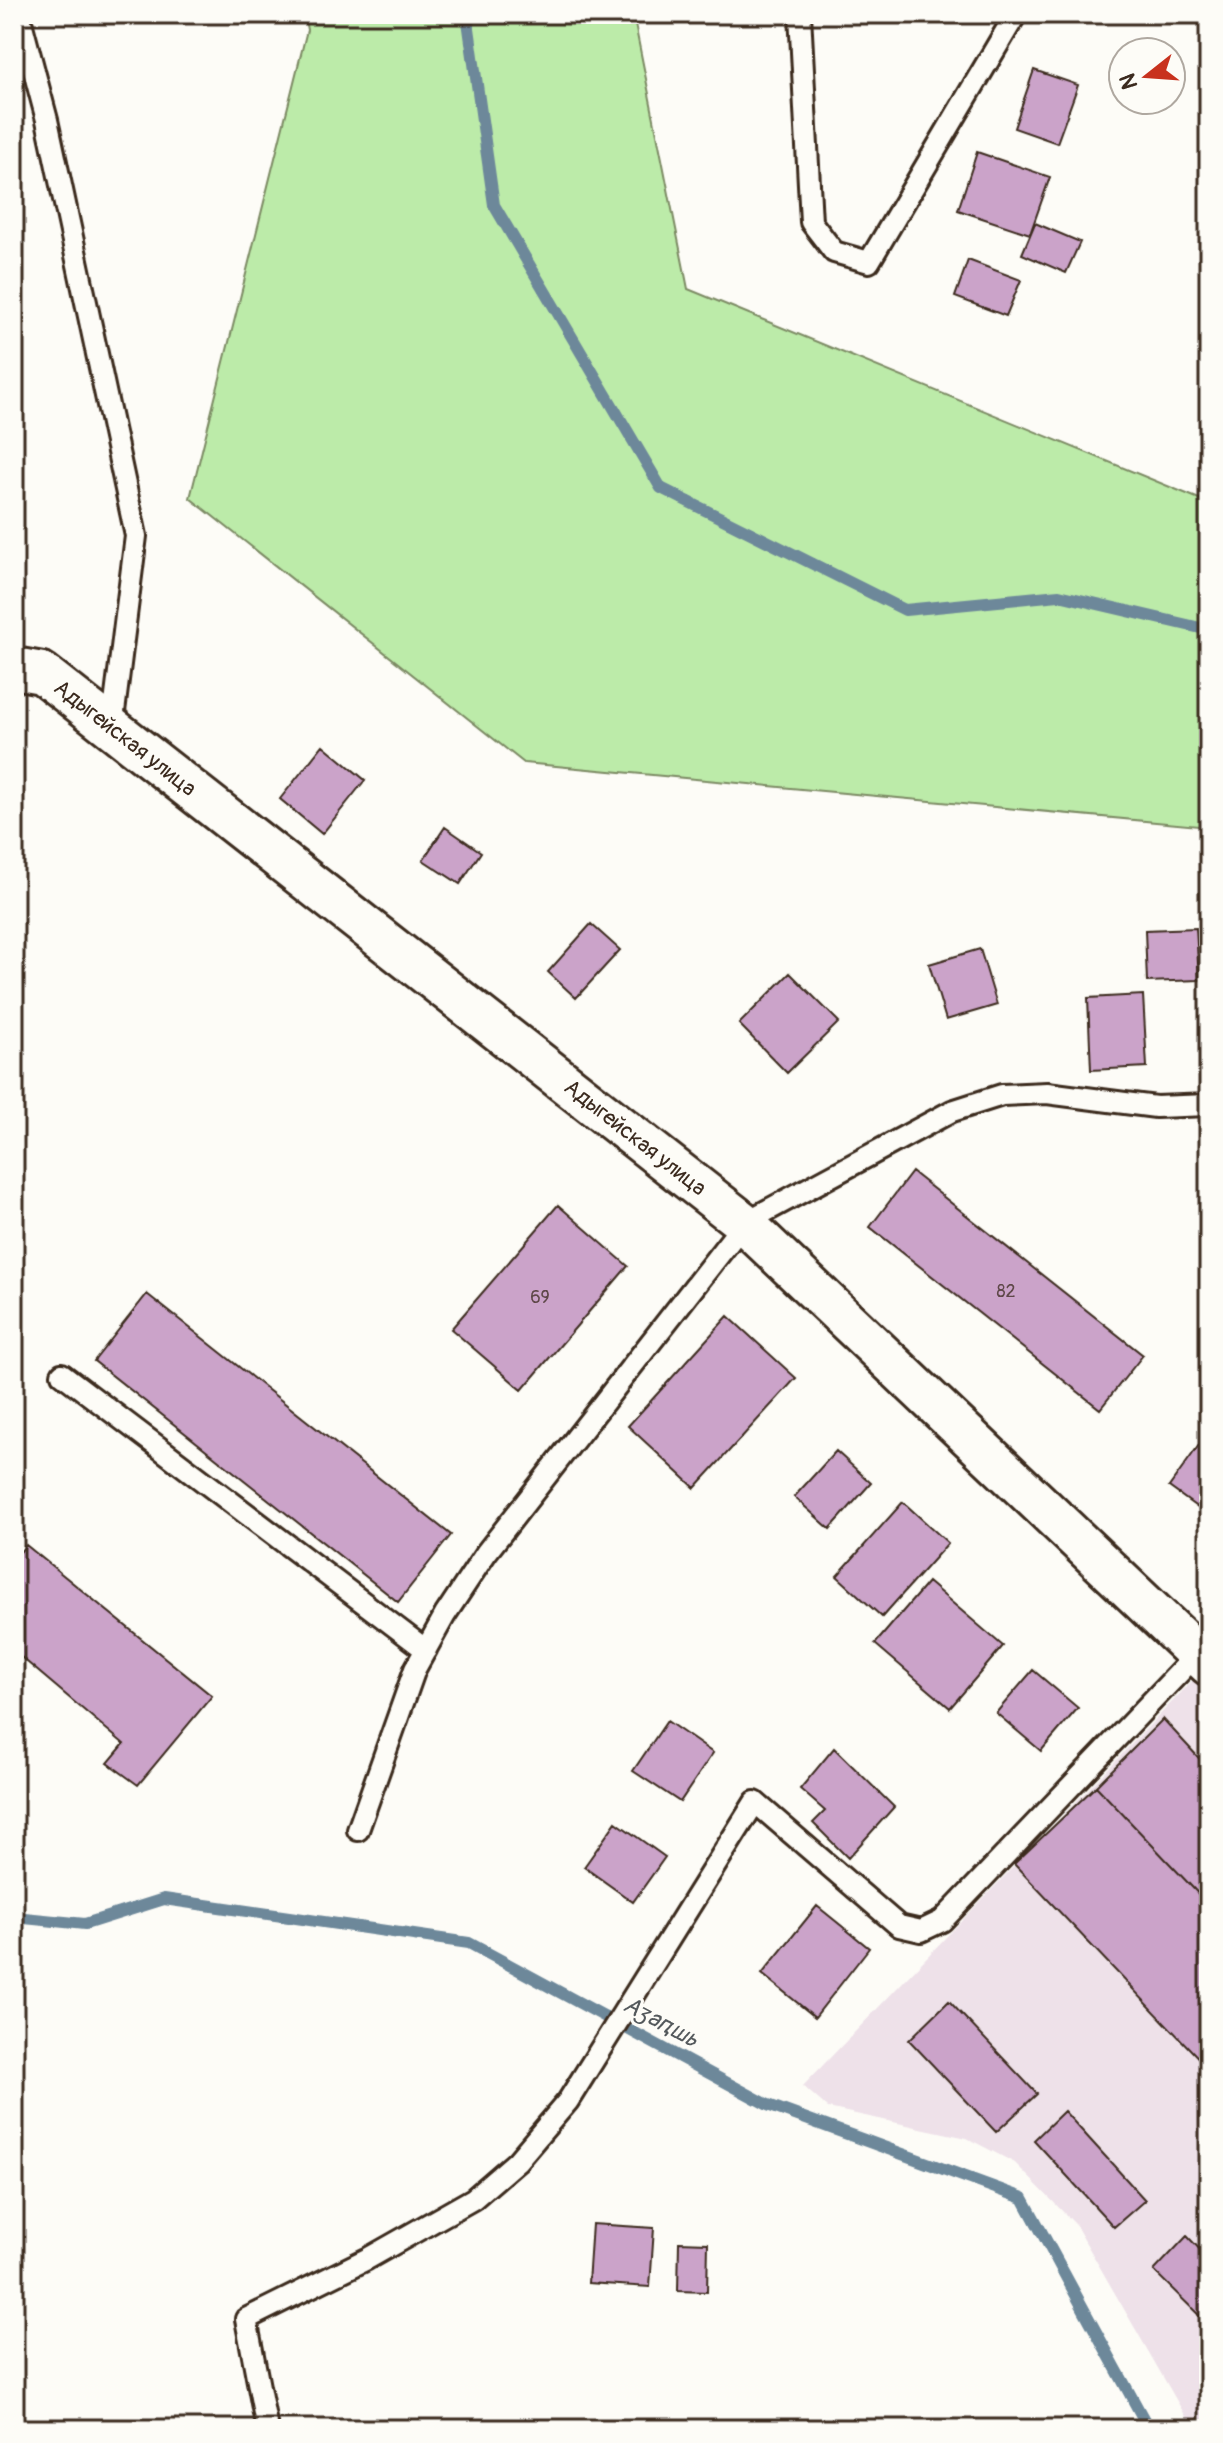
<svg xmlns="http://www.w3.org/2000/svg" width="1223" height="2443" font-family="Pangolin,sans-serif">
<style>
.built{fill:#eee1e9}
.green{fill:#bceba9;stroke:#7c8a64;stroke-width:2}
.lines{fill:none;stroke-linecap:round;stroke-linejoin:round}
.stream{stroke:#6d889a;stroke-width:12}
.building{fill:#cba3c9;stroke:#3b2a1e;stroke-width:2}
.lane-casing{stroke:#3b2a1e;stroke-width:26}
.street-casing{stroke:#3b2a1e;stroke-width:46}
.lane{stroke:#fdfcf7;stroke-width:20}
.street{stroke:#fdfcf7;stroke-width:40}
.labels{text-anchor:middle;dominant-baseline:central;stroke-width:6;stroke-linejoin:round;paint-order:stroke}
.number-label{font-size:18px;fill:#5f4849}
.street-label{font-size:22px;fill:#3b2a1e;stroke:#fdfcf7}
.water-label{font-size:24px;font-style:italic;fill:#54595c;stroke:#fdfcf7}
</style>
<rect width="100%" height="100%" fill="#fdfcf7"/>
<filter id="ink" filterUnits="userSpaceOnUse"><feTurbulence type="fractalNoise" baseFrequency=".0125" numOctaves="2"/><feDisplacementMap in="SourceGraphic" scale="16" xChannelSelector="R" yChannelSelector="G"/><feConvolveMatrix kernelMatrix="1 2 1 2 8 2 1 2 1" color-interpolation-filters="sRGB"/></filter>
<g filter="url(#ink)">
<!-- built -->
<path class="built" d="M1194,1679L1209,1694V2429H1193L1075,2224L1015,2163L967,2138L828,2108L803,2086Z"/>
<!-- green -->
<path class="green" d="M304,14H633L688,289L1209,503V827L524,763L190,498L307,30Z"/>
<g class="lines">
<!-- stream -->
<path class="stream" d="M467,14L494,205L661,488L905,610L1059,595L1209,630
M14,1917L85,1924L164,1899L469,1943L768,2105L1023,2198L1149,2429"/>
</g>
<!-- building -->
<path class="building" d="M1034,70L1078,85L1057,143L1014,128Z
M977,152L1050,177L1030,234L958,210Z
M1035,223L1080,242L1066,273L1022,254Z
M968,260L1021,280L1006,316L955,297Z
M323,745L365,780L322,834L280,799Z
M445,827L481,852L460,884L423,860Z
M591,924L620,950L576,998L548,972Z
M1196,928L1199,980L1147,982L1145,930Z
M980,949L997,1005L946,1020L929,964Z
M790,973L839,1022L787,1073L739,1024Z
M1143,995L1147,1067L1091,1070L1088,998Z
M912,1172L1143,1355L1100,1409L870,1227Z
M558,1205L628,1266L522,1390L451,1329Z
M147,1294L451,1535L398,1602L94,1361Z
M728,1316L796,1378L695,1488L628,1426Z
M1209,1431V1516L1169,1487Z
M836,1451L871,1483L830,1529L794,1497Z
M903,1502L948,1543L882,1617L837,1576Z
M26,1545L212,1696L138,1785L108,1763L124,1744L14,1651V1559Z
M928,1582L1003,1646L950,1708L875,1644Z
M1033,1670L1078,1708L1041,1751L996,1713Z
M1163,1719L1209,1769V1905L1096,1786Z
M667,1721L713,1753L680,1802L633,1771Z
M834,1748L894,1807L848,1858L813,1823L825,1811L800,1789Z
M1096,1786L1209,1905V2069L1014,1864Z
M616,1822L665,1857L633,1902L584,1867Z
M817,1906L869,1948L815,2017L762,1974Z
M949,2001L1037,2094L996,2132L909,2040Z
M1064,2111L1145,2200L1114,2227L1034,2140Z
M592,2224L654,2228L650,2287L588,2283Z
M1187,2236L1209,2259V2325L1154,2271Z
M679,2242L708,2243L707,2292L678,2291Z"/>
<g class="lines">
<!-- lane casing -->
<g class="lane-casing">
<path id="lane" d="M19,14L47,120L136,536L112,728
M800,14L811,222L834,252L869,262L1016,14
M62,1374L426,1650
M358,1830L415,1669L445,1615L486,1553L744,1223L952,1111L1002,1095L1047,1093L1156,1107L1209,1105
M267,2429L246,2319L367,2259L473,2199L517,2161L568,2101L755,1802L899,1926L921,1931L942,1921L1198,1653"/>
</g>
<!-- street casing -->
<g class="street-casing">
<g id="street">
<path id="s1" d="M14,668L42,673L744,1223L1209,1665"/>
</g>
</g>
<!-- lane -->
<use href="#lane" class="lane"/>
<!-- street -->
<use href="#street" class="street"/>
</g>
</g>
<g class="labels">
<!-- number labels -->
<g class="number-label">
<text x="1006" y="1291">82</text>
<text x="540" y="1297">69</text>
</g>
<!-- street labels -->
<g class="street-label">
<text stroke="none"><textPath href="#s1" startOffset="134">Адыгейская улица</textPath></text>
<text stroke="none"><textPath href="#s1" startOffset="782">Адыгейская улица</textPath></text>
</g>
<!-- water labels -->
<g class="water-label">
<text transform="translate(661 2022) rotate(28)">Аӡаԥшь</text>
</g>
</g>
<!-- margin -->
<rect width="1223" height="2443" fill="none" stroke="#fdfcf7" stroke-width="48"/>
<rect x="24" y="24" width="1175" height="2395" fill="none" stroke="#3b2a1e" stroke-width="3" filter="url(#ink)"/>
<!-- north arrow -->
<g transform="translate(1147 76) rotate(253)"><circle r="38" fill="#fdfcf7" stroke="#afa8a0" stroke-width="2"/>
<path d="M0-6L14 30L0 20L-14 30Z" fill="#c8321e"/>
<text y="-12" font-size="22" font-weight="bold" text-anchor="middle" fill="#3b2a1e">N</text>
</g>
</svg>
